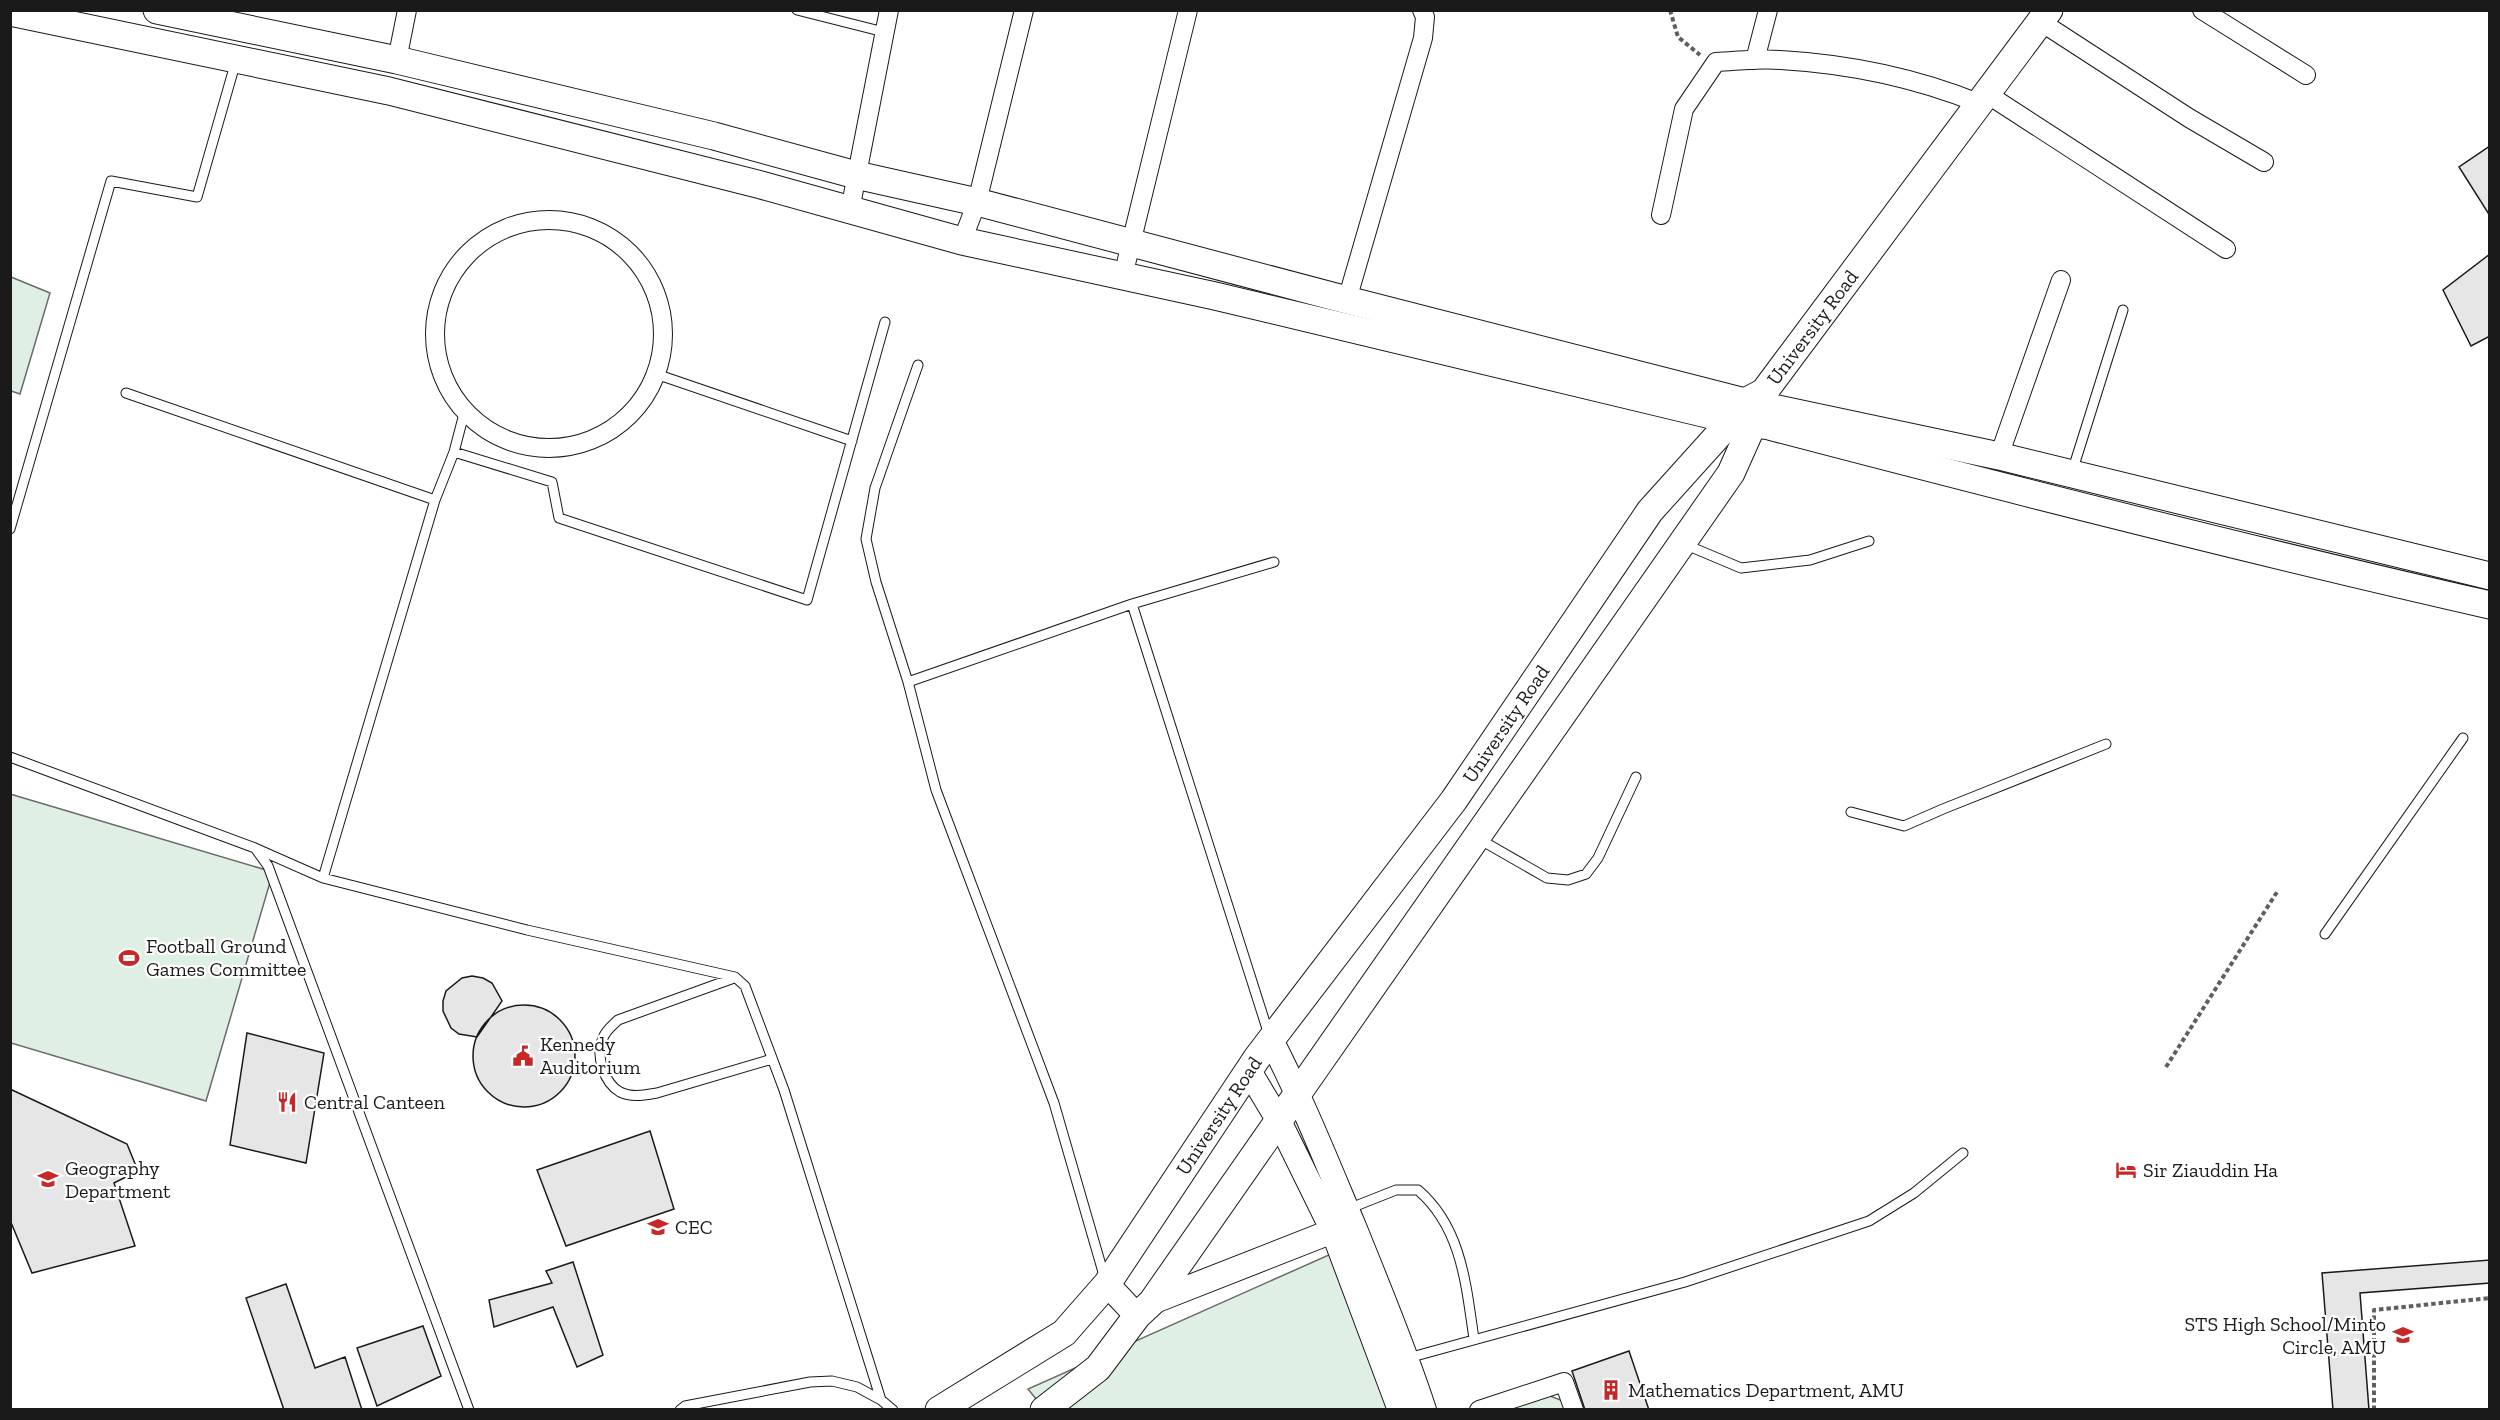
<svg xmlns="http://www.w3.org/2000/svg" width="2500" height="1420" font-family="'Zilla Slab',serif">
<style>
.green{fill:#e0efe3;stroke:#6a6a6a;stroke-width:1.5}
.building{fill:#e6e6e6;stroke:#1a1a1a;stroke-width:1.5}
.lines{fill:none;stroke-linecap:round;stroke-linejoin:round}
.service-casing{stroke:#1a1a1a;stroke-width:11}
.minor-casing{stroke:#1a1a1a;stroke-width:20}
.tertiary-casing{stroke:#1a1a1a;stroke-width:26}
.secondary-casing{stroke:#1a1a1a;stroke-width:29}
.path{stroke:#5f5f5f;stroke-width:4;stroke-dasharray:4.5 3;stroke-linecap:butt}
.service{stroke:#fff;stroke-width:9}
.minor{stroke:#fff;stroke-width:18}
.tertiary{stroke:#fff;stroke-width:24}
.secondary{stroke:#fff;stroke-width:27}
.labels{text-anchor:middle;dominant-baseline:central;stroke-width:4.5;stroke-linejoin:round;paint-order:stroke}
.street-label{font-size:20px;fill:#1a1a1a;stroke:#fff}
.poi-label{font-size:20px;fill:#1a1a1a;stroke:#fff;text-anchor:start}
</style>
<rect width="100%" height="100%" fill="#fff"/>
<!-- green -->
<path class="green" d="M11,277L50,293L20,394L11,391Z
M10,794L273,872L206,1101L11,1043Z
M1331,1254L1390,1409H1044L1028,1389Z
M1545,1394L1563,1401L1565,1410H1503Z"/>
<!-- building -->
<path class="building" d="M2490,146V216L2459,167Z
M2490,254V336L2471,346L2443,290Z
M472,976L483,978L492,983L502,1001L477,1037L459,1034L451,1028L443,1011V1001L446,991L462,978Z
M473 1056a51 51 0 1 1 102 0a51 51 0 1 1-102 0Z
M247,1033L324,1053L306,1163L230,1145Z
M10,1089L127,1144L138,1171L114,1183L135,1246L32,1273L10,1220Z
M650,1131L674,1209L566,1246L537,1170Z
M2490,1260V1283L2360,1293L2369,1410H2333L2322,1273Z
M573,1262L603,1355L577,1367L553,1307L494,1327L489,1300L552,1283L546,1271Z
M286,1284L315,1368L345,1357L362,1410H284L246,1298Z
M423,1326L441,1376L377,1406L357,1348Z
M1629,1351L1649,1410H1585L1572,1371Z"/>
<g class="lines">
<!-- service casing -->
<g class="service-casing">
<path id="service" d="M797,10L884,32
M918,365L875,488L866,539L876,582L908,682L1132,604L1274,562
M656,374L852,441
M126,393L435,500L454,452L465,410
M454,452L552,482L559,518L807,600L885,322
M2072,472L2123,310
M10,529L111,181L197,197L236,61
M1684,544L1741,568L1810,560L1869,541
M1132,604L1269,1035
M908,682L936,790L1054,1103L1105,1279
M10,757L255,848L268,866L469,1410
M1851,812L1904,826L1943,809L2106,744
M1479,839L1547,878L1568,880L1586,874L1598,858L1636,777
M255,848L323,878L527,930L735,977L745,986L784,1090L881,1400
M323,878L435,500
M2325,934L2463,738
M734,978L618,1020C612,1026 606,1030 603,1038C595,1055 604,1083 620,1092C632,1098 645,1095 657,1093L772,1059
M1348,1209L1396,1190H1418C1462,1228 1466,1285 1474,1339
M1408,1358L1685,1282L1869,1221L1914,1193L1963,1153
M680,1410L685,1406L810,1382L832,1381L857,1387L881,1400L893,1410"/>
</g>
<!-- minor casing -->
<g class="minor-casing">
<path id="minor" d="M2202,10L2306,75
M2041,22L2189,118L2264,162
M397,60L407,10
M1755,60L1768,10
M1987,94L2226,249
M850,210L889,10
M1661,215L1684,109L1716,62C1738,61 1760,58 1781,60C1848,64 1916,78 1978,103
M435 334a114 114 0 1 1 228 0a114 114 0 1 1-228 0Z
M962,241L977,202L1024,10
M1123,276L1188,10
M1347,300L1423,38L1425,17L1422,10
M1999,456L2061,280
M1479,1410L1564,1382L1574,1410"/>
</g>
<!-- tertiary casing -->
<g class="tertiary-casing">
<path id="tertiary" d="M1271,1040C1303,1102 1328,1165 1355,1229C1379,1289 1404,1348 1424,1410
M1249,1071L1279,1121L1333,1231L1400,1410
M1107,1284L1137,1316
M1152,1302L1348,1225"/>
</g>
<!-- secondary casing -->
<g class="secondary-casing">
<g id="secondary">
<path d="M157,10L397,60L714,136L856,175L977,202L1347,300L1745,402L1999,456L2490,576"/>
<path d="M10,12L389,91L761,185L962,241L1215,296L1732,420L1769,426C2009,489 2248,550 2490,605"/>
<path id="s1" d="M939,1410L1064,1333L1107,1284L1257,1058L1454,800L1650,511L1732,420L1745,402L1764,392L2049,10"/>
<path d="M1044,1410L1098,1368L1137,1316L1152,1302L1731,473L1760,408"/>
</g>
</g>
<!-- path -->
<path class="path" d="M1670,10L1678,37L1700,55
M2166,1067L2277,892
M2374,1410V1310L2490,1298"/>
<!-- service -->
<use href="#service" class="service"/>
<!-- minor -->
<use href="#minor" class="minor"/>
<!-- tertiary -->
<use href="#tertiary" class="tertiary"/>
<!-- secondary -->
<use href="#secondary" class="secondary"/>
</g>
<!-- icons -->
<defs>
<g id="stadium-bare" transform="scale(1.62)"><path d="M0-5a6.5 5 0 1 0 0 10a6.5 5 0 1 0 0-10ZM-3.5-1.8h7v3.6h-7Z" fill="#c62828" stroke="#fff" stroke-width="2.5" paint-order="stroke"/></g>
<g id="civic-bare" transform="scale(1.62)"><path d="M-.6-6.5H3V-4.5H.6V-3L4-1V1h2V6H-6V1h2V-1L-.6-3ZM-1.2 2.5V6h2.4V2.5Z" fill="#c62828" stroke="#fff" stroke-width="2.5" paint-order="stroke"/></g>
<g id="restaurant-bare" transform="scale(1.62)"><path d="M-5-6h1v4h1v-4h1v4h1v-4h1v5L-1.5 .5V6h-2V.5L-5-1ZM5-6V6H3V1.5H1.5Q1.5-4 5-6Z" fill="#c62828" stroke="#fff" stroke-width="2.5" paint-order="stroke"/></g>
<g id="hotel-bare" transform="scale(1.62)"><path d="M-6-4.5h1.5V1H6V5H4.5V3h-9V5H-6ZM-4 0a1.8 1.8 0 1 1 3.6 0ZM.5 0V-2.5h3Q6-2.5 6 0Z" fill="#c62828" stroke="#fff" stroke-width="2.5" paint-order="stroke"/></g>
<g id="university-bare" transform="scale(1.62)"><path d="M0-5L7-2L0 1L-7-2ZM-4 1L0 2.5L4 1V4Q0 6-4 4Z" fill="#c62828" stroke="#fff" stroke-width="2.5" paint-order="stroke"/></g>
<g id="school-bare" transform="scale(1.62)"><path d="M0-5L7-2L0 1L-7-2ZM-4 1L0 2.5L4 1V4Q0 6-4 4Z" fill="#c62828" stroke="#fff" stroke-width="2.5" paint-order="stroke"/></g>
<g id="building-bare" transform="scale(1.62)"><path d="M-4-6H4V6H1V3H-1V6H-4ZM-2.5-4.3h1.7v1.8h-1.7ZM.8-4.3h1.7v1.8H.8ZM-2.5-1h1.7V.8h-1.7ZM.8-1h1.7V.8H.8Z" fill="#c62828" stroke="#fff" stroke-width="2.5" paint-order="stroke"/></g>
</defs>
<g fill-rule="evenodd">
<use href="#stadium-bare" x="129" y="958"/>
<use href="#civic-bare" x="523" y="1056"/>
<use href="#restaurant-bare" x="287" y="1102"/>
<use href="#hotel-bare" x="2126" y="1170"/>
<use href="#university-bare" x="48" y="1179"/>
<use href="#university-bare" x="658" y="1227"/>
<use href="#school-bare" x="2403" y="1335"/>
<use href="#building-bare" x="1611" y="1390"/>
</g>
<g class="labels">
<!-- street labels -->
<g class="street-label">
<text stroke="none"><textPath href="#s1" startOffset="1404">University Road</textPath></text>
<text stroke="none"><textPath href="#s1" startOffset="900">University Road</textPath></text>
<text stroke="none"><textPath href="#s1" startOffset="414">University Road</textPath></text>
</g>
<!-- poi labels -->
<g class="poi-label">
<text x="146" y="946">Football Ground<tspan x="146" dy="23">Games Committee</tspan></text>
<text x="540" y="1044">Kennedy<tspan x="540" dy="23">Auditorium</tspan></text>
<text x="304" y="1102">Central Canteen</text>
<text x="65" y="1168">Geography<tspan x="65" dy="23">Department</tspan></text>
<text x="2143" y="1170">Sir Ziauddin Ha</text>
<text x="675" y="1227">CEC</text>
<text x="2386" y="1324" text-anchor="end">STS High School/Minto<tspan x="2386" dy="23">Circle, AMU</tspan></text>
<text x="1628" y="1390">Mathematics Department, AMU</text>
</g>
</g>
<!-- border -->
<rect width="2500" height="1420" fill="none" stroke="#1a1a1a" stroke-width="24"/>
</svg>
